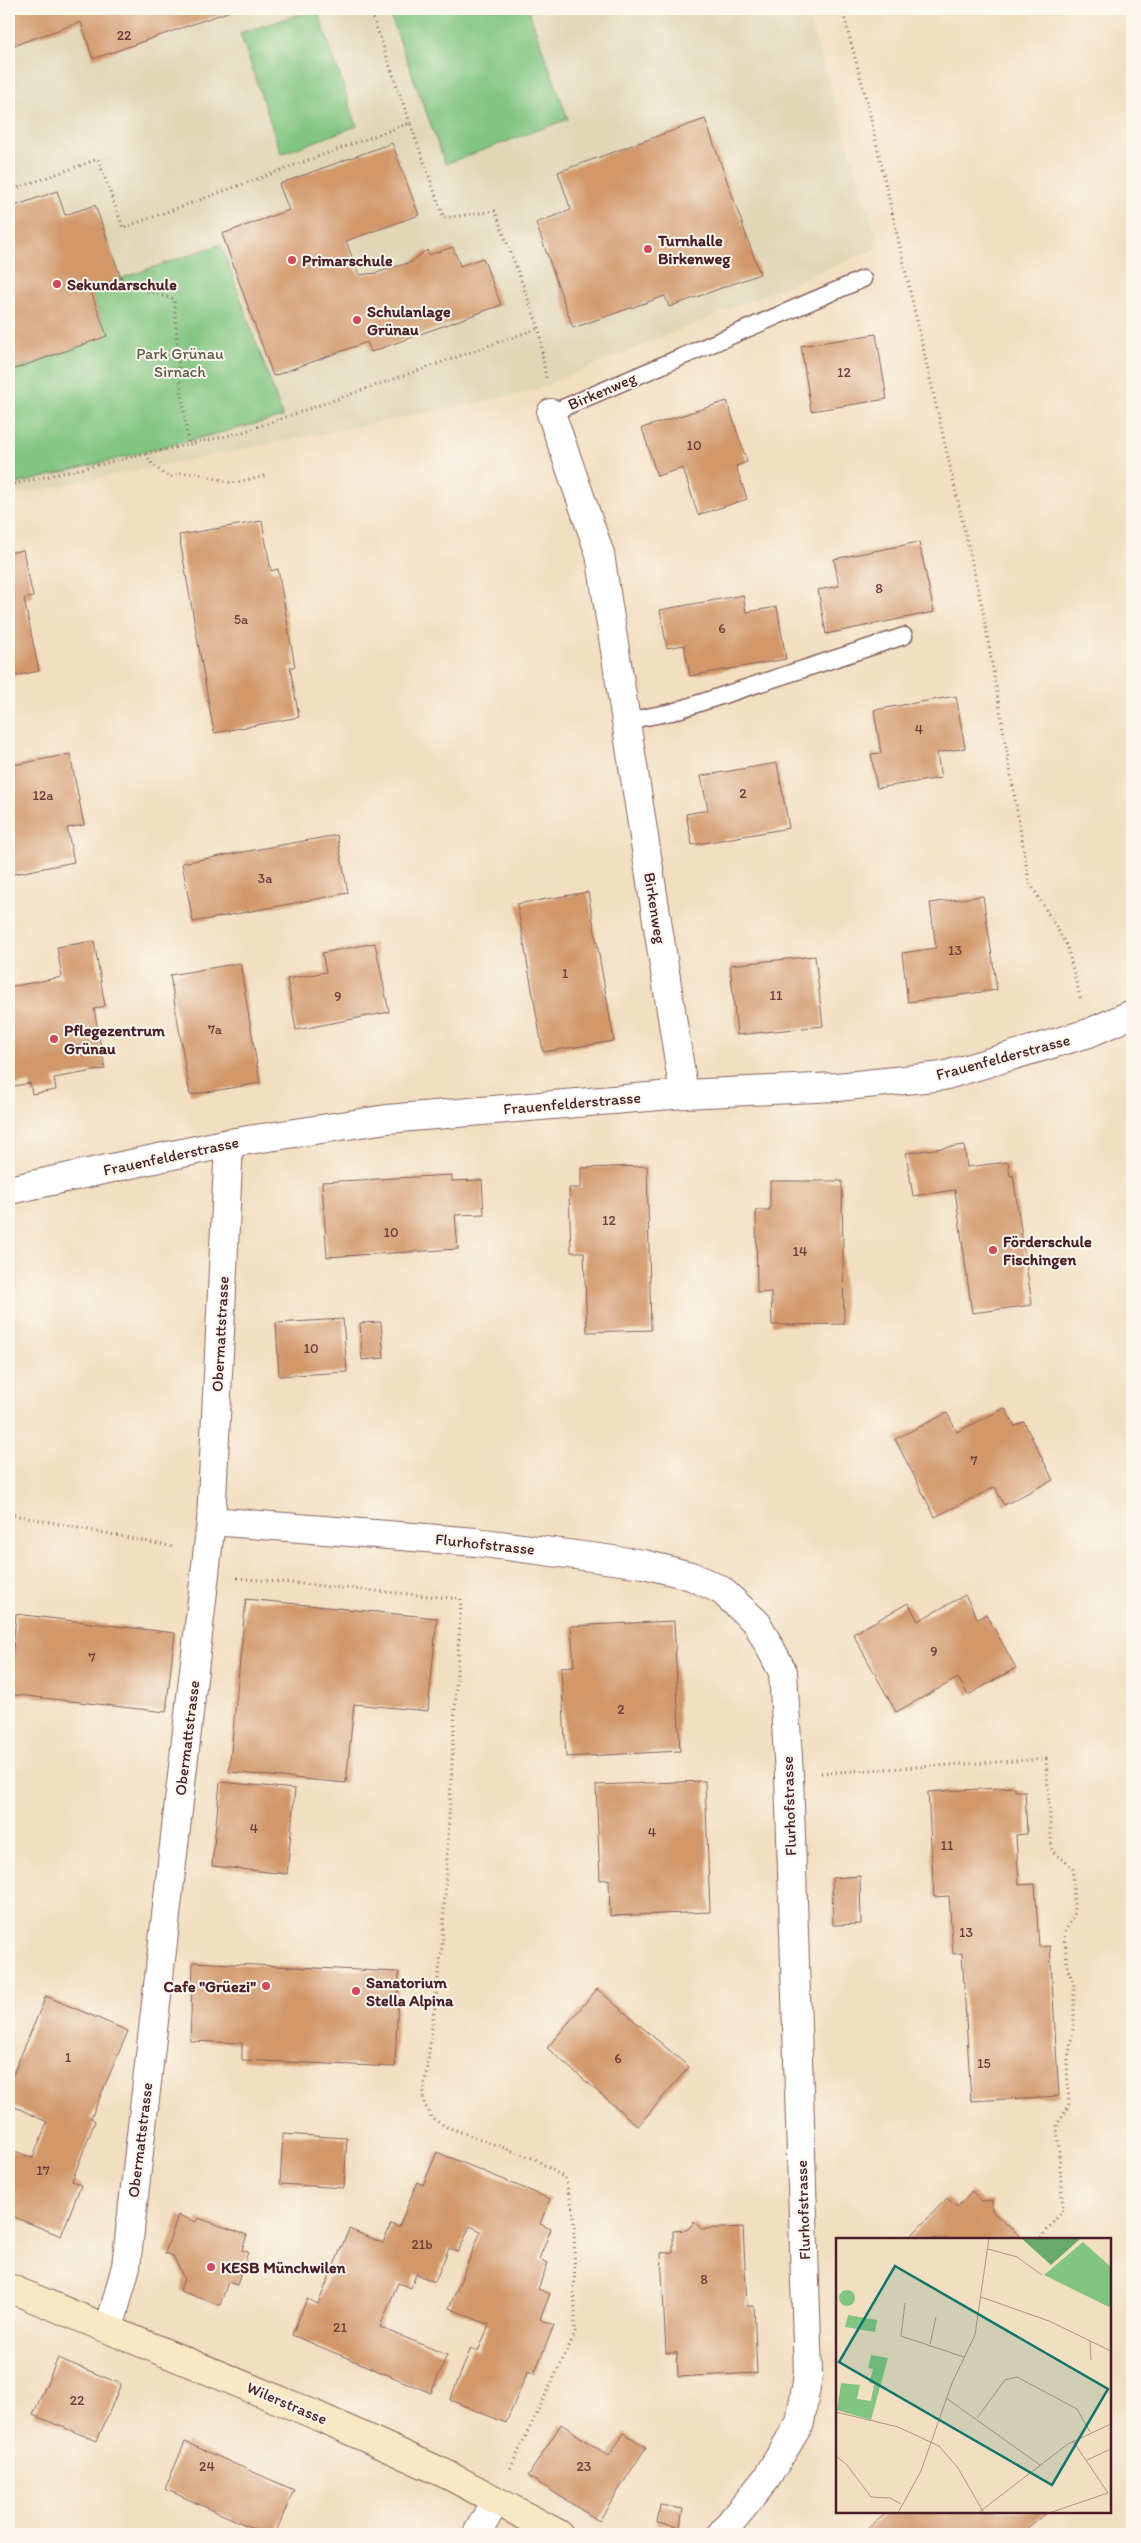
<svg xmlns="http://www.w3.org/2000/svg" width="1141" height="2543" font-family="Itim,sans-serif">
<style>
.built{fill:#e1d7b7}
.green{fill:#80c580;stroke:#657256}
.building{fill:#d2986b}
.lines{fill:none;stroke-linecap:round;stroke-linejoin:round}
.service-casing{stroke:#85625f;stroke-width:19}
.minor-casing{stroke:#85625f;stroke-width:30}
.tertiary-casing{stroke:#85625f;stroke-width:30}
.secondary-casing{stroke:#85625f;stroke-width:30}
.path{stroke:#85625f;stroke-width:3;stroke-dasharray:1 4;stroke-linecap:butt}
.service{stroke:#fff;stroke-width:16}
.minor{stroke:#fff;stroke-width:28}
.tertiary{stroke:#fff;stroke-width:28}
.secondary{stroke:#f8e8c3;stroke-width:28}
.poi-dot{fill:#d1495b;stroke:#fbf7ec;stroke-width:2}
.labels{text-anchor:middle;dominant-baseline:central;stroke-width:4;stroke-linejoin:round;paint-order:stroke}
.number-label{font-size:14px;fill:#6c3d3b}
.poi-label{font-size:16px;font-weight:bold;fill:#4a1f2b;stroke:#fbf7ec;text-anchor:start}
.park-label{font-size:16px;fill:#5d5949;stroke:#fbf7ec}
.street-label{font-size:16px;fill:#4a1f2b;stroke:#fbf7ec}
.inset-road{fill:none;stroke:#af9284;stroke-width:1}
.view{fill:#0f766e;fill-opacity:0.15;stroke:#0f766e;stroke-width:2.5}
.inset-edge{fill:none;stroke:#4a1f2b;stroke-width:2.5}
</style>
<rect width="100%" height="100%" fill="#fbf7ec"/>
<filter id="ink" filterUnits="userSpaceOnUse"><feTurbulence type="fractalNoise" baseFrequency=".02" numOctaves="2"/><feDisplacementMap in="SourceGraphic" scale="10" xChannelSelector="R" yChannelSelector="G"/><feConvolveMatrix kernelMatrix="1 2 1 2 8 2 1 2 1" color-interpolation-filters="sRGB"/></filter>
<filter id="wash" filterUnits="userSpaceOnUse"><feTurbulence type="fractalNoise" baseFrequency=".0096" numOctaves="4" result="noise"/><feDisplacementMap in="SourceGraphic" scale="20" xChannelSelector="R" yChannelSelector="G"/><feGaussianBlur stdDeviation="1.12" result="paint"/><feColorMatrix in="noise" values="0 0 0 0 0 0 0 0 0 0 0 0 0 0 0 0 0 1.4 0 .05"/><feComposite in="paint" operator="in"/></filter>
<g filter="url(#wash)">
<rect width="100%" height="100%" fill="#f2dec0"/>
<!-- built -->
<path class="built" d="M9,9H806L880,247L530,392L9,496Z"/>
<!-- green -->
<path class="green" d="M317,9L357,126L281,154L240,33Z
M388,9H528L568,119L445,164Z
M221,244L283,417L9,486V371L106,336L90,289Z"/>
<g id="blocks">
<!-- building -->
<path class="building" d="M9,9H236L93,59L81,22L9,47Z
M705,119L760,274L669,307L665,296L573,328L536,223L571,210L558,172Z
M392,143L419,215L346,241L359,275L376,273L411,262L427,250L429,255L453,247L460,266L483,258L501,305L371,352L367,342L273,376L222,234L289,210L279,184Z
M57,191L65,215L95,205L121,278L90,289L107,336L9,371V208Z
M876,334L887,399L811,411L801,346Z
M727,401L747,462L736,466L747,499L698,515L683,468L657,476L642,428Z
M262,521L271,571L278,569L295,667H290L299,717L214,733L179,535Z
M919,542L934,612L826,634L818,590L839,586L834,559Z
M23,550L33,597L24,599L39,671L9,677V553Z
M743,595L746,612L777,607L786,659L690,676L684,645L667,648L660,610Z
M956,696L965,748L937,753L941,778L877,788L871,754L881,753L874,710Z
M70,754L84,825L67,828L74,862L9,875V766Z
M777,763L789,828L692,845L686,814L708,810L701,776Z
M337,835L348,893L193,922L182,863Z
M588,892L614,1041L543,1052L517,904Z
M983,896L997,990L908,1002L902,953L936,948L930,903Z
M94,941L105,1006L94,1009L105,1069L54,1078L56,1090L32,1094L30,1083L9,1087V987L62,977L57,947Z
M375,943L389,1012L296,1030L287,979L326,972L322,953Z
M815,956L823,1026L737,1035L730,965Z
M240,963L260,1083L190,1095L170,975Z
M964,1145L967,1167L1008,1162L1010,1176L1013,1175L1032,1305L972,1313L955,1190L913,1196L906,1153Z
M647,1166L651,1330L587,1332L584,1252H571L569,1188H581V1168Z
M452,1175V1181L482,1180L484,1214L455,1215L458,1249L327,1257L322,1182Z
M770,1181H842L844,1324L772,1325L771,1292L757,1293L756,1210H770Z
M343,1319L347,1372L279,1376L276,1323Z
M381,1322L384,1358L362,1360L360,1323Z
M1005,1408L1015,1426L1024,1422L1053,1480L1004,1505L995,1487L935,1517L895,1439L947,1413L957,1432Z
M965,1595L978,1619L986,1614L1016,1668L968,1695L958,1678L896,1712L853,1634L908,1603L918,1621Z
M246,1599L437,1618L428,1711L354,1704L346,1783L229,1772Z
M16,1614L175,1633L166,1712L9,1694Z
M674,1621L680,1751L566,1757L561,1667L574,1666L571,1626Z
M705,1781L710,1912L610,1916L609,1879L600,1880L596,1785Z
M220,1782L295,1789L287,1874L212,1866Z
M1015,1787V1791H1025L1027,1834L1016,1835L1019,1885L1035,1884L1039,1947L1050,1946L1059,2096L971,2101L962,1953L953,1954L949,1896L934,1897L928,1792Z
M860,1876L861,1924L833,1925L832,1878Z
M193,1962L399,1972L395,2067L242,2060V2043L190,2041Z
M597,1989L689,2067L638,2126L547,2048Z
M46,1996L128,2031L91,2118L95,2121L72,2181L81,2185L61,2236L9,2215V2149L33,2158L47,2122L9,2104V2084Z
M283,2134L347,2138L344,2188L280,2184Z
M437,2152L550,2199L540,2224L551,2229L539,2259L548,2263L538,2289L550,2294L540,2319L554,2325L534,2374L528,2371L506,2423L450,2400L471,2348L478,2351L489,2325L449,2308L481,2231L470,2226L458,2252L449,2248L435,2282L416,2274L411,2288L398,2283L380,2327L447,2355L431,2393L292,2335L307,2299L318,2304L349,2229L383,2243L391,2224L399,2227L417,2182L423,2185Z
M972,2191L982,2201L992,2200V2211L1023,2239H908L947,2198L957,2207Z
M178,2215L196,2222L198,2218L247,2235L242,2250L248,2252L237,2285L228,2282L220,2305L180,2291L184,2278L173,2256L165,2253Z
M694,2222L702,2229L743,2227L747,2306H754L757,2373L678,2377L677,2353H666L661,2253L673,2252V2231L687,2230Z
M58,2358L121,2384L97,2441L33,2415Z
M561,2424L609,2456L624,2433L646,2447L599,2521L528,2476Z
M185,2442L294,2490L275,2534H266L165,2489Z
M660,2505L683,2509L680,2527L657,2523Z
M888,2512H1047L1020,2534H861Z"/>
</g>
</g>
<g filter="url(#ink)">
<use href="#blocks" fill-opacity="0" stroke="#85625f" stroke-width="1"/>
<g class="lines">
<!-- service casing -->
<g class="service-casing">
<path id="service" d="M551,413L863,279
M626,721L672,712L904,636"/>
</g>
<!-- minor casing -->
<g class="minor-casing">
<path id="minor" d="M551,413L600,554L684,1094
M211,1521L476,1542L644,1564L691,1576L721,1590L757,1623L783,1672L789,1775L808,2375L800,2423L766,2479L721,2534
M109,2329L126,2266L211,1521L229,1143
M477,2534L495,2501"/>
</g>
<!-- tertiary casing -->
<g class="tertiary-casing">
<path id="tertiary" d="M9,1190L229,1143L387,1119L684,1094L837,1087L943,1076L1089,1033L1132,1014"/>
</g>
<!-- secondary casing -->
<g class="secondary-casing">
<path id="secondary" d="M9,2288L313,2414L448,2475L559,2534"/>
</g>
<!-- path -->
<path class="path" d="M370,9L410,123
M842,9L867,102L983,611L1029,881L1067,946L1081,1001
M9,191L98,159L123,228L410,123L444,218L495,211L539,328L546,380
M121,278L152,293L174,299L179,371L188,443
M146,454L152,464L164,474L171,477L181,473H196L232,483L266,476
M9,485L243,432L539,328
M9,1514L174,1547
M237,1578L461,1599L442,1947L423,2100L431,2118L447,2127L535,2159L565,2178L574,2214L575,2334L509,2471
M821,1773L1046,1759L1052,1851L1073,1868L1074,1914L1064,1934L1068,1970L1074,1983V2024L1067,2065L1069,2106L1057,2125L1063,2210L1040,2239"/>
<!-- service -->
<use href="#service" class="service"/>
<!-- minor -->
<use href="#minor" class="minor"/>
<!-- tertiary -->
<use href="#tertiary" class="tertiary"/>
<!-- secondary -->
<use href="#secondary" class="secondary"/>
</g>
</g>
<!-- markers -->
<g class="poi-dot">
<circle cx="648" cy="249" r="5"/>
<circle cx="292" cy="260" r="5"/>
<circle cx="57" cy="284" r="5"/>
<circle cx="357" cy="320" r="5"/>
<circle cx="54" cy="1039" r="5"/>
<circle cx="993" cy="1250" r="5"/>
<circle cx="266" cy="1986" r="5"/>
<circle cx="356" cy="1991" r="5"/>
<circle cx="211" cy="2267" r="5"/>
</g>
<g class="labels">
<!-- number labels -->
<g class="number-label">
<text x="124" y="35">22</text>
<text x="844" y="372">12</text>
<text x="694" y="445">10</text>
<text x="879" y="588">8</text>
<text x="241" y="619">5a</text>
<text x="722" y="628">6</text>
<text x="919" y="729">4</text>
<text x="743" y="793">2</text>
<text x="43" y="795">12a</text>
<text x="265" y="878">3a</text>
<text x="955" y="950">13</text>
<text x="565" y="973">1</text>
<text x="776" y="995">11</text>
<text x="338" y="996">9</text>
<text x="215" y="1029">7a</text>
<text x="609" y="1220">12</text>
<text x="391" y="1232">10</text>
<text x="800" y="1251">14</text>
<text x="311" y="1348">10</text>
<text x="974" y="1460">7</text>
<text x="934" y="1651">9</text>
<text x="92" y="1657">7</text>
<text x="621" y="1709">2</text>
<text x="254" y="1828">4</text>
<text x="652" y="1832">4</text>
<text x="947" y="1845">11</text>
<text x="966" y="1932">13</text>
<text x="68" y="2057">1</text>
<text x="618" y="2058">6</text>
<text x="984" y="2063">15</text>
<text x="43" y="2170">17</text>
<text x="422" y="2244">21b</text>
<text x="704" y="2279">8</text>
<text x="340" y="2327">21</text>
<text x="77" y="2400">22</text>
<text x="207" y="2466">24</text>
<text x="584" y="2466">23</text>
</g>
<!-- poi labels -->
<g class="poi-label">
<text x="658" y="240">Turnhalle<tspan x="658" dy="18">Birkenweg</tspan></text>
<text x="302" y="260">Primarschule</text>
<text x="67" y="284">Sekundarschule</text>
<text x="367" y="311">Schulanlage<tspan x="367" dy="18">Grünau</tspan></text>
<text x="64" y="1030">Pflegezentrum<tspan x="64" dy="18">Grünau</tspan></text>
<text x="1003" y="1241">Förderschule<tspan x="1003" dy="18">Fischingen</tspan></text>
<text x="366" y="1982">Sanatorium<tspan x="366" dy="18">Stella Alpina</tspan></text>
<text x="256" y="1986" text-anchor="end">Cafe "Grüezi"</text>
<text x="221" y="2267">KESB Münchwilen</text>
</g>
<!-- park labels -->
<g class="park-label">
<text x="180" y="353">Park Grünau<tspan x="180" dy="18">Sirnach</tspan></text>
</g>
<!-- street labels -->
<g class="street-label">
<text transform="translate(602 391) rotate(-23)">Birkenweg</text>
<text transform="translate(655 908) rotate(81)">Birkenweg</text>
<text transform="translate(1003 1057) rotate(-15)">Frauenfelderstrasse</text>
<text transform="translate(572 1103) rotate(-5)">Frauenfelderstrasse</text>
<text transform="translate(171 1156) rotate(-12)">Frauenfelderstrasse</text>
<text transform="translate(220 1334) rotate(-87)">Obermattstrasse</text>
<text transform="translate(485 1544) rotate(6)">Flurhofstrasse</text>
<text transform="translate(187 1738) rotate(-83)">Obermattstrasse</text>
<text transform="translate(789 1806) rotate(-92)">Flurhofstrasse</text>
<text transform="translate(140 2140) rotate(-83)">Obermattstrasse</text>
<text transform="translate(803 2210) rotate(-92)">Flurhofstrasse</text>
<text transform="translate(287 2403) rotate(23)">Wilerstrasse</text>
</g>
</g>
<!-- overview -->
<g transform="translate(836 2238)">
<rect width="275" height="275" fill="#f2dec0"/>
<path d="M247,4L275,29V70L208,37ZM3 60a8 8 0 1 1 16 0a8 8 0 1 1-16 0ZM12,77L41,82L39,94L9,89ZM35,117L52,120L35,182L1,172L5,145L24,147L21,161L35,163L38,146L33,145L37,131L32,130Z" fill="#80c580"/>
<path d="M185,0H243L244,1L215,27Z" fill="#68aa6e"/>
<path class="inset-road" d="M152,11L181,19L206,37M145,59L213,83L275,113M69,65L65,98L128,119M254,103L255,122M94,106L100,79M110,160L204,227M0,174L62,189L103,208L122,230L148,275M141,180L169,142L181,139L241,171L254,194M0,218L11,227L35,259L54,260L65,266M251,222L275,211M62,275L85,233L116,145L139,97L153,0M142,275L232,206L275,186M213,275L272,255L237,203"/>
<path class="view" d="M59,28L272,151L216,247L3,124Z"/>
<rect width="275" height="275" class="inset-edge"/>
</g>
<!-- margin -->
<rect width="1141" height="2543" fill="none" stroke="#fbf7ec" stroke-width="30"/>
</svg>
